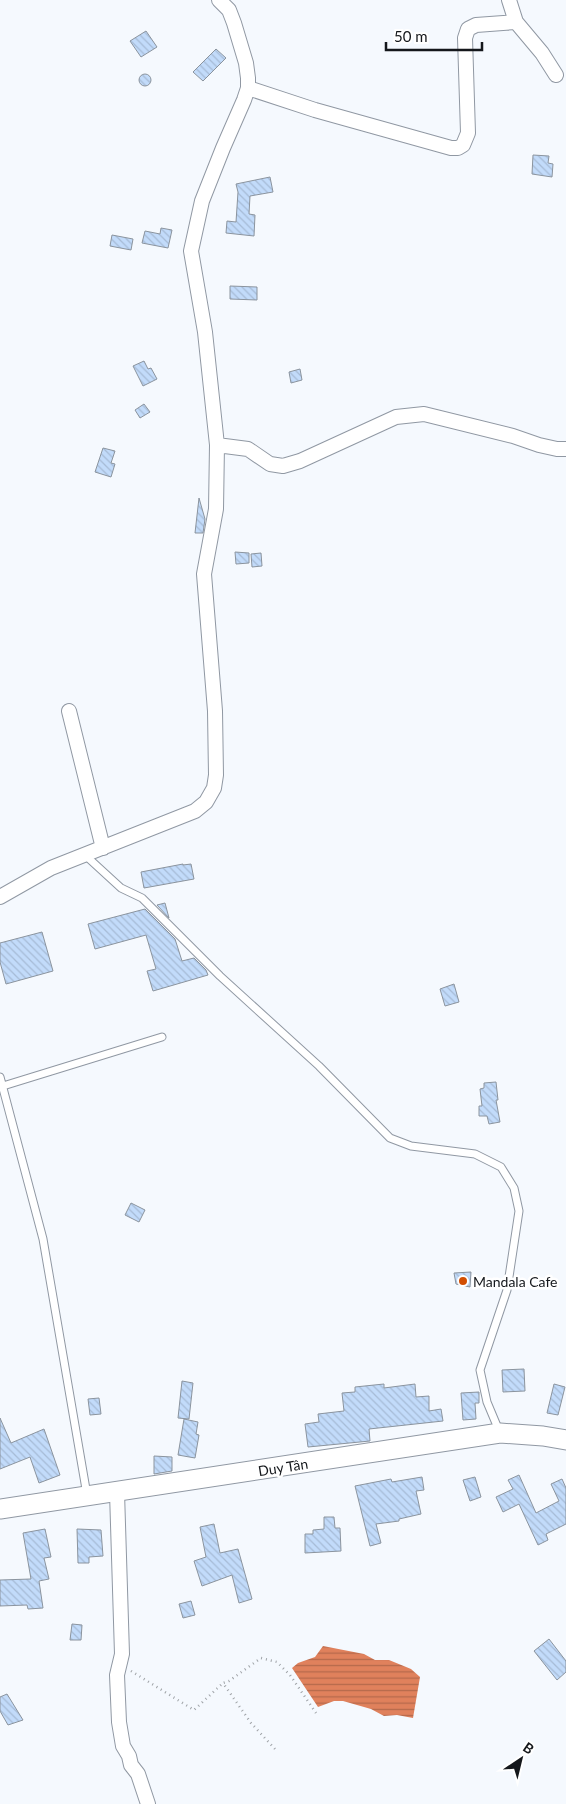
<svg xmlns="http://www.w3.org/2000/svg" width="566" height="1804" font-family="Lato,sans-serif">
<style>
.water{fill:url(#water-rules)}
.building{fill:url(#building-back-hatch);stroke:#8b949e}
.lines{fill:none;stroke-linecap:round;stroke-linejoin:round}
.lane-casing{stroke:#9098a3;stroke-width:9}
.street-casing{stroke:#9098a3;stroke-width:16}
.secondary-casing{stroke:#9098a3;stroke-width:21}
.path{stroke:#9fa3a7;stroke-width:2.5;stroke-dasharray:1 4;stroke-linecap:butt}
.lane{stroke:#fff;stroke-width:7}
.street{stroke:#fff;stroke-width:14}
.secondary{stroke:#fff;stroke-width:19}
.poi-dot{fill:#d24e02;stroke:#fff;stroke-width:2}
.labels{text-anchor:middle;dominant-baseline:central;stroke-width:5;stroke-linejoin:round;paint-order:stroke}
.poi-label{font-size:14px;fill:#14171b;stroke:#fff;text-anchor:start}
.street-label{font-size:14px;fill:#14171b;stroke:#fff}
</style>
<defs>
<pattern id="water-rules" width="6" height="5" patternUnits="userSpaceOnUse" patternTransform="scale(1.25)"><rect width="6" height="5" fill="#e0815c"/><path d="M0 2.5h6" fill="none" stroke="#b4694b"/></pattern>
<pattern id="building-back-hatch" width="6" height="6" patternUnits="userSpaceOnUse" patternTransform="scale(1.25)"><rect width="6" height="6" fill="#c2dbfa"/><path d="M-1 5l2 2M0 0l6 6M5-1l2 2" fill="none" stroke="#a6bbd6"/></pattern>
</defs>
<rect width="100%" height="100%" fill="#f5f9fe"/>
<!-- water -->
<path class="water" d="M323,1646L364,1654L375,1660H389L411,1669L420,1677L413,1718L397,1715L384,1716L371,1709L343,1701H334L318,1707L292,1668L298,1663L315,1657Z"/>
<!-- building -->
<path class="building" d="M146,31L157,47L141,57L130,41Z
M216,49L226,58L203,81L193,72Z
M139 80a6 6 0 1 1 12 0a6 6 0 1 1-12 0Z
M533,155L549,156L548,163L553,164L552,177L532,174Z
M270,177L273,192L250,196L249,214L255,215L254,236L226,233L227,221L236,222L238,192L236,184Z
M161,228L172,230L168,248L142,243L145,231L160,234Z
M112,235L133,239L131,250L110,246Z
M230,286L257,287V300L230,299Z
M144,361L148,369L151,368L157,379L143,386L133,366Z
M300,369L302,380L291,383L289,372Z
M144,404L150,412L140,418L135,410Z
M103,448L115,451L111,463L115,464L111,477L95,472Z
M199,498L205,519L203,533H195Z
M235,552L249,553V563L236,564Z
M261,553L262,566L252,567L251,554Z
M183,864V865L191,864L194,879L144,888L141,872Z
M165,903L169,918L157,905Z
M145,909L175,939L182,961L194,958L206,970L208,975L153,991L147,971L156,969L146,935L95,949L88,924Z
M42,932L53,971L6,984L0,962V943Z
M454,984L459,1002L445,1006L440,989Z
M496,1082L498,1100H496L500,1122L489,1124L487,1116H479V1106H482L480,1089L484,1088V1083Z
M131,1203L145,1210L139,1222L125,1215Z
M471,1272L470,1287L456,1284L454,1273Z
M524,1369L525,1391L503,1392L502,1370Z
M182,1381L193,1383L189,1419L178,1418Z
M384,1384V1388L415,1384L416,1397L429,1396V1411L441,1409L443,1421L369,1429L370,1441L308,1447L305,1424L319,1422L318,1414L344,1411L342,1393L355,1392V1387Z
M554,1384L565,1387L558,1415L547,1413Z
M479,1392V1403H475L476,1419L463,1420L461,1393Z
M99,1398L101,1414L90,1415L88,1399Z
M0,1418L11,1443L44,1429L60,1475L39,1483L30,1457L0,1469Z
M184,1419L198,1422L196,1434L199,1435L195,1458L178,1455Z
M154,1456L172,1457V1471L154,1474Z
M519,1475L536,1513L559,1501L551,1484L562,1479L566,1488V1524L546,1534L548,1540L538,1545L519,1504L503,1512L496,1497L513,1489L508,1480Z
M422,1477L424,1490L416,1491L421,1514L399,1519V1521L376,1524L381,1543L370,1546L355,1486L391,1479L392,1482Z
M475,1477L481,1497L470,1501L463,1480Z
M324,1517H334L335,1528H340L341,1551L305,1553V1534H313V1530L324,1529Z
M214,1524L220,1553L238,1549L252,1599L239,1603L232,1575L202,1586L194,1561L206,1557L200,1527Z
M45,1529L51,1557L44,1558L49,1579L39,1581L43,1608L28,1609L27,1605L0,1606V1580L31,1579L23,1533Z
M77,1529L101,1530L103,1556L89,1557V1563H78Z
M191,1601L195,1615L183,1618L179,1604Z
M72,1624L82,1625L81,1640H70Z
M549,1639L566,1661V1672L557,1680L534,1651Z
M7,1694L23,1720L8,1725L0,1711V1697Z"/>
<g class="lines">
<!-- lane casing -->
<g class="lane-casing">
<path id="lane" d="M85,855L121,888L142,898L220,976L319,1066L390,1138L411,1146L475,1154L501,1167L514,1188L519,1211L507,1290L480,1370L487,1402L500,1433
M0,1077L43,1239L87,1495
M3,1086L162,1037"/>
</g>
<!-- street casing -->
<g class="street-casing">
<path id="street" d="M509,0L516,22L542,53L556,75
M248,88L315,110L451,148H458L463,145L468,133L465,38L468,29L476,25L516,22
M217,445L248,449L270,464L283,466L300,461L396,417L424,414L513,436L539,445L557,449H566
M69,711L103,848
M0,897L51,868L195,811L206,802L214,788L216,775L215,711L204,574L216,509L217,445L205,332L191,251L202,201L223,148L244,100L248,88V78L246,63L234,23L229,10L219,0
M117,1492L122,1654L117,1675L119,1722L123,1746L129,1756L131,1765L138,1774L148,1804"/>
</g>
<!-- secondary casing -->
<g class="secondary-casing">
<path id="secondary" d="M0,1509L500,1433L543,1436L566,1440"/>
</g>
<!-- path -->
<path class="path" d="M131,1671L194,1710L223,1683
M275,1749L251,1723L223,1683L229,1681L261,1658L277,1662L290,1675L316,1713"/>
<!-- lane -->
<use href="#lane" class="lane"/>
<!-- street -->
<use href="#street" class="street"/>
<!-- secondary -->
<use href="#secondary" class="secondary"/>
</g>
<!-- markers -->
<circle class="poi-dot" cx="463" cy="1281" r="5"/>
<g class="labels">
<!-- poi labels -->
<g class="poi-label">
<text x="473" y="1281">Mandala Cafe</text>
</g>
<!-- street labels -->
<g class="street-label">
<text transform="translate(283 1467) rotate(-9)">Duy Tân</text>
</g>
</g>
<!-- north arrow -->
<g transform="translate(521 1759) rotate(35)" stroke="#ffffff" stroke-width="4" paint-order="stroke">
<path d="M0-4L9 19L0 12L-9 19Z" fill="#14171b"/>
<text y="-8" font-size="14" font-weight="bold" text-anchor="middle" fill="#14171b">B</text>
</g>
<!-- scale -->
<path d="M386 42v8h96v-8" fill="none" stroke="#14171b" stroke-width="2.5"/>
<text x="394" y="42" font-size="15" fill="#14171b" stroke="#ffffff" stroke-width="4" paint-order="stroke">50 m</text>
</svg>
